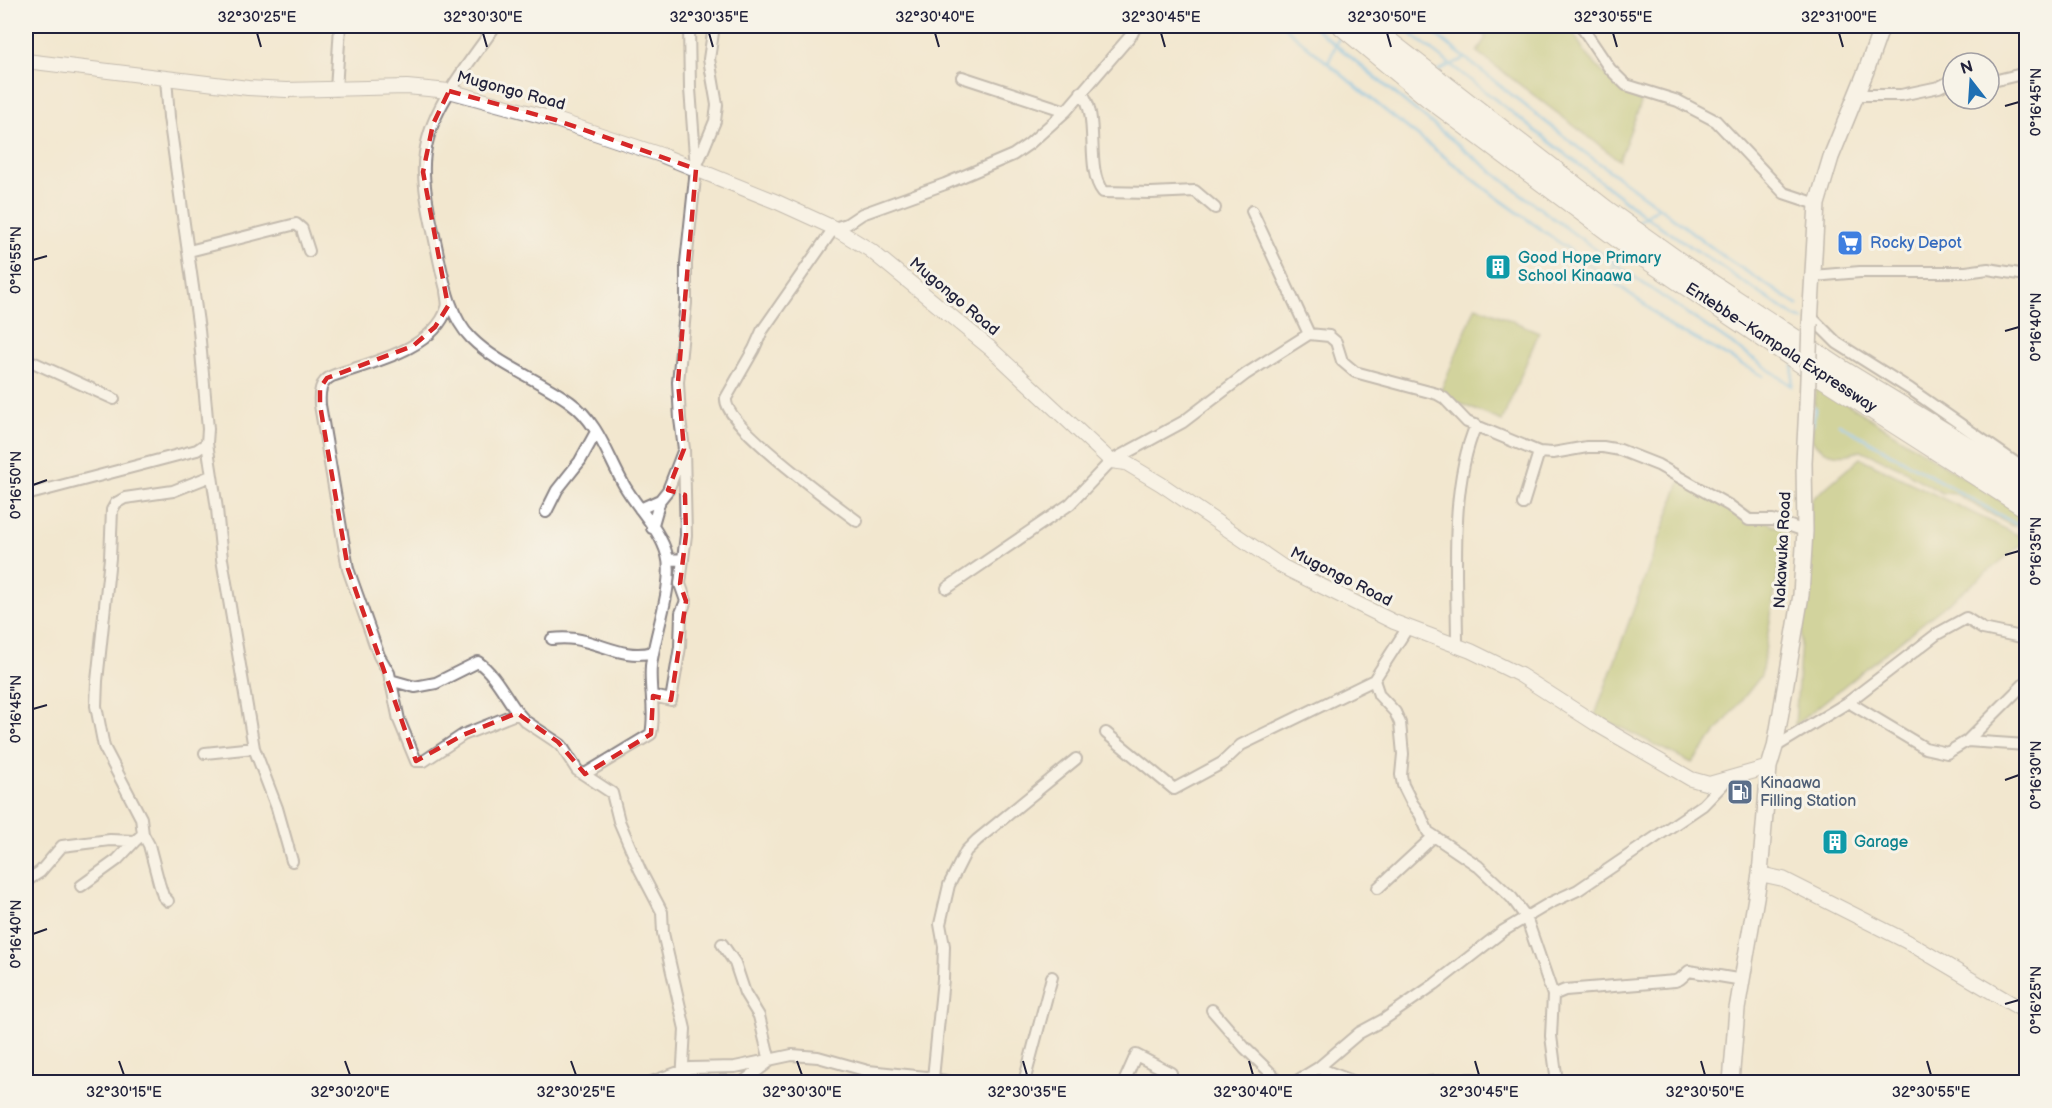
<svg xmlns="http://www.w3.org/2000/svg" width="2052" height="1108" font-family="'Balsamiq Sans',sans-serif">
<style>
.green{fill:#acbb5e;stroke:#676e4c;stroke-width:1.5}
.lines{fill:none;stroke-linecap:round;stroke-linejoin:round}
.stream{stroke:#70bae9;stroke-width:3}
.minor-casing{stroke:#8a8485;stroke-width:14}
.tertiary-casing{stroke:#8a8485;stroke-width:16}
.secondary-casing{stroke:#8a8485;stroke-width:18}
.motorway-casing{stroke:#8a8485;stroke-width:22}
.minor{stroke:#fff;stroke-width:10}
.tertiary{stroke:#fff;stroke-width:14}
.secondary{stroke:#fff;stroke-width:15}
.motorway{stroke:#fff;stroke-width:20}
.secondary-bridge-casing{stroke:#8a8485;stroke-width:18;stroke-linecap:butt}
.secondary-bridge{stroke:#fff;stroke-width:15}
.marked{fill:none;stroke:#d62828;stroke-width:4.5;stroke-dasharray:12 8;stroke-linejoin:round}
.ticks{fill:none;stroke:#22223b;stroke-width:2}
.labels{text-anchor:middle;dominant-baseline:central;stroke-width:6;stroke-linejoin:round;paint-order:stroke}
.street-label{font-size:16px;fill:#22223b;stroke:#f7f3e8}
.shop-label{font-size:16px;fill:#366cbe;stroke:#f7f3e8;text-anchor:start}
.culture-label{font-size:16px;fill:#0d838f;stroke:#f7f3e8;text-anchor:start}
.service-label{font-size:16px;fill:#4e5e75;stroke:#f7f3e8;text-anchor:start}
.neatline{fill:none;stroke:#22223b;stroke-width:2}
.ticks-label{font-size:15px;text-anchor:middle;fill:#22223b}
</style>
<rect width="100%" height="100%" fill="#f7f3e8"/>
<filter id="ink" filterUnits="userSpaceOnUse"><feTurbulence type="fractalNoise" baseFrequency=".0167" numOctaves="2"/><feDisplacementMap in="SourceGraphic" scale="12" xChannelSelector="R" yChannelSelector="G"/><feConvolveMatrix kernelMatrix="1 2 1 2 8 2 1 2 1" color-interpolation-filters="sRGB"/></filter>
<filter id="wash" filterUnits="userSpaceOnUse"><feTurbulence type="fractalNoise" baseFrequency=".008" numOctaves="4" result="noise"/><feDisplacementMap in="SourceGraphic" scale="24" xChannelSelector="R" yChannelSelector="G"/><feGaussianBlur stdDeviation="1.35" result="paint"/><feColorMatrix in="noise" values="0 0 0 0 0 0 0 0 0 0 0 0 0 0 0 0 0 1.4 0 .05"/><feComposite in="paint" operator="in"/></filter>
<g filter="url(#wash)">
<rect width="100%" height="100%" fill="#f2e7cf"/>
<!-- green -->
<path class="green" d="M1477,26H1569L1585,52L1601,71L1641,103L1619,160L1477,52L1486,37L1477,29Z
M1476,306L1539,332L1502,421L1439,395Z
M1816,384L2026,517V528L2021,525L2012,526L1956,494L1942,493L1910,475L1907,471L1861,450C1844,458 1824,456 1812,440Z
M1860,458L2026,539V541L1795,725L1811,500Z
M1681,479L1785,531L1761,676L1692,763L1595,715Z"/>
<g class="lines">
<!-- stream -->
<path class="stream" d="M1283,26L1387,112L1491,193L1644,304L1676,331L1687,334L1763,376
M1313,26C1406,103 1499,180 1598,251C1661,298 1728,339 1792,386L1793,366
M1401,26L1645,216L1794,316L1803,320
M1425,26L1580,149L1659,207L1637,222
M1328,63L1340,35
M1437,71L1466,58
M1659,207L1727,259L1798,305
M1609,280L1617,253
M1813,424L1815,407
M1839,424L2026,530"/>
</g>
</g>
<g filter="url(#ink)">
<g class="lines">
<!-- minor casing -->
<g class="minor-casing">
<path id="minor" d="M495,26C465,70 421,117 424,174C425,202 433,228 438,255C444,283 450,317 471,338C498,365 540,380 570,402C598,422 608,457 624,485C637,508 660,529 667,555C675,583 654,636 651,666C649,689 656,711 651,734L585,774
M1581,26L1610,69L1626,85L1678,101L1716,121L1784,193L1817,204
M962,77L1066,111
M166,78L169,117L199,330L208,429L207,443L217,509L222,559L254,748L277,808L292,861
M1989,82L2026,73
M336,90L340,26
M1081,92C1101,115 1084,168 1103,192L1151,193L1195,191L1215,208
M1856,95H1901L1939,87L1953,80
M696,167L715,121L717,105L709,59L714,26
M189,251L296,224L302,229L309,251
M1813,276L1860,272H1966L1988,269L2026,275
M446,290C446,296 449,303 447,308C434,350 369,363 332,376C320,382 319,392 320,405L348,569L379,656L389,673L399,720L416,761H424L463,735L518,713L525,721L561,745L577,770L612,793L619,821L640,870L662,912L663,933L685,1029L682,1082
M1810,316L1837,343L1910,389L2026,470
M1309,334L1329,336L1336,342L1342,361L1355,372L1437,394L1444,398L1467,422L1539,452L1553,453L1587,447H1603L1620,450L1658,465L1730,506L1749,520H1773L1805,531
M26,359L114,399
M684,449L680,419L678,382L686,303V263L696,169L690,89L689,26
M26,495L197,450L207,443
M1523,504L1539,452
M640,509L660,500L668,490L684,449L686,535L683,559L668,560
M546,512L557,490L580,461L596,432
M857,521C835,504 722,424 726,398L754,349L762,331L834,228L847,224L862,214L945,184L1013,155L1029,144L1066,111L1132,34L1136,26
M652,528L660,500
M947,588L1070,504L1111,461L1183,422L1246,374L1309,334L1252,211
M552,639C559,638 568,638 575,639C602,643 625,660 653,652
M1457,645C1457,577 1449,488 1476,425
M390,680L415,687L436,683L478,662C495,674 505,696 518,713
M1374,680L1379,695L1395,712L1400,723L1403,754L1401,775L1403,785L1412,803L1420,814L1428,832L1478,866L1512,898L1526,917L1553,995
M653,696L671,700L680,647L681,613L686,601L680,584L683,559
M1847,703L1937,634L1966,618L1983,629L2026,638
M1106,733L1174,789L1222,763L1241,745L1374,680L1408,627
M1967,741L2026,745
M1775,747L1847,703H1850L1925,748L1947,753L1967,741L2026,682
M205,753L254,748
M26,881L40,872L62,846L110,840L135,841L143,834
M81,886L117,860L135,841
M1378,888L1434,836
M168,901L163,896L159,883L149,845L143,834L141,818L104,747L96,706L97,681L110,558L112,510L116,503L125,498L173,491L211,476
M722,944L735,963L745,993L759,1016L770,1061L743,1082
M1212,1010L1245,1048L1280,1082
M1318,1068L1355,1082
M933,1078L943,979L944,946L940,924L949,885L966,851L977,840L1076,759
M651,1082L690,1068L735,1067L792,1055L818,1057L868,1071L926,1077L952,1082
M862,1082L868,1071
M1024,1082L1052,977
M1124,1082L1136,1055L1171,1073
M1295,1082L1318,1068L1359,1033L1383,1020L1435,984L1503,931L1550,903L1578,890L1703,805L1728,779
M1429,1082L1472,1079L1490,1082
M1557,1082L1551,1036L1553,995L1565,990L1675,981L1680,979L1689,971L1743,980"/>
</g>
<!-- tertiary casing -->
<g class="tertiary-casing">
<path id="tertiary" d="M26,61L248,88L286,90L407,87L449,91L556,120L661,155L777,202L834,228L870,250L990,348L1111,461L1126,463L1161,484L1283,567L1394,622L1471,651L1520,675L1598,725L1691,779L1709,784L1769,767
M1760,874L1783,879L1906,941L2026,1012"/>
</g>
<!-- secondary casing -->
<g class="secondary-casing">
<path id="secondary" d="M1810,324L1817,204L1831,157L1866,71L1882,26
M1731,1082L1737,1009L1760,874L1769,767L1775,747L1801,595L1805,531L1804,462L1807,406"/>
</g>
<!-- motorway casing -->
<g class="motorway-casing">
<path id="motorway" d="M1343,26L1430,98L1640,254L1824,378L2026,507
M1368,26L1605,210L1685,267L1838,368L1984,457L2026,486"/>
</g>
<!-- minor -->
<use href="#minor" class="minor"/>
<!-- tertiary -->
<use href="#tertiary" class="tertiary"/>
<!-- secondary -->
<use href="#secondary" class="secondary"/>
<!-- motorway -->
<use href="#motorway" class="motorway"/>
<!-- secondary-bridge casing -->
<g class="secondary-bridge-casing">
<path id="secondary-bridge" d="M1807,406L1810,324"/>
</g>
<!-- secondary-bridge -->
<use href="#secondary-bridge" class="secondary-bridge"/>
</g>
</g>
<!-- marked area -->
<path d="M0 0H2052V1108H0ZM449,91L556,120L696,169L678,382L684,449L668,490L685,495L686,535L680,584L686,601L671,700L653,696L651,734L585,774L558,742L517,713L463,735L416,761L348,569L320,405V388L327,378L413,346L435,327L448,306L423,172L433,124Z" fill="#f2e7cf" fill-opacity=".55" fill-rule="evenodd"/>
<path class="marked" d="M449,91L556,120L696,169L678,382L684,449L668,490L685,495L686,535L680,584L686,601L671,700L653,696L651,734L585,774L558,742L517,713L463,735L416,761L348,569L320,405V388L327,378L413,346L435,327L448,306L423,172L433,124Z"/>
<!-- ticks -->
<path class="ticks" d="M257,33L261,47M483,33L487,47M709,33L713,47M935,33L939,47M1161,33L1165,47M1387,33L1391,47M1613,33L1617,47M1839,33L1843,47M2005,106L2019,102M33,260L47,256M2005,331L2019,327M33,485L47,480M2005,555L2019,551M33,709L47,705M2005,780L2019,775M33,934L47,929M2005,1004L2019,1000M119,1061L124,1075M345,1061L350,1075M571,1061L576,1075M797,1061L802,1075M1023,1061L1027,1075M1249,1061L1253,1075M1475,1061L1479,1075M1701,1061L1705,1075M1927,1061L1931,1075"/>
<!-- icons -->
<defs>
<g id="supermarket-square" transform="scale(1.35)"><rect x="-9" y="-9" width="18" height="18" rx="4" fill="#3f7fe0" stroke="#f7f3e8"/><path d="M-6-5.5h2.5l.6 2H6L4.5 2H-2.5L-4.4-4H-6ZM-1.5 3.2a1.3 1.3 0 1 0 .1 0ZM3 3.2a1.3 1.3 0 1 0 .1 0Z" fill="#fff"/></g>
<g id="building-square" transform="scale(1.35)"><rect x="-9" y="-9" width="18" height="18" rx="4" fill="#0f9aa8" stroke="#f7f3e8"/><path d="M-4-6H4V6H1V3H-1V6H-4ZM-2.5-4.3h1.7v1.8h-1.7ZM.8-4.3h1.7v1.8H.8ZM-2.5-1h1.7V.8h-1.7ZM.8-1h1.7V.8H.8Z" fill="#fff"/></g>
<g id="fuel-square" transform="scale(1.35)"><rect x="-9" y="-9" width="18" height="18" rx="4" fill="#5c6f8a" stroke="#f7f3e8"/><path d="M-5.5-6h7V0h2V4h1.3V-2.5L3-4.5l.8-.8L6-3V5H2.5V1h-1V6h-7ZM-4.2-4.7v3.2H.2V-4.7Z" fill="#fff"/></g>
</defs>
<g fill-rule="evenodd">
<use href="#supermarket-square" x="1850" y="243"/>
<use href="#building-square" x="1498" y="267"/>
<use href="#fuel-square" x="1740" y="792"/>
<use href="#building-square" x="1835" y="842"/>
</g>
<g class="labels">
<!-- street labels -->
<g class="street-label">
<text transform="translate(511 91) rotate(15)">Mugongo Road</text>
<text transform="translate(954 297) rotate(40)">Mugongo Road</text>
<text transform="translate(1781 348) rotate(33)">Entebbe–Kampala Expressway</text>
<text transform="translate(1783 550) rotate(-87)">Nakawuka Road</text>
<text transform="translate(1341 577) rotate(27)">Mugongo Road</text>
</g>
<!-- shop labels -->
<g class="shop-label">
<text x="1870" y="243">Rocky Depot</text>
</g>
<!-- culture labels -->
<g class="culture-label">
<text x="1518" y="258">Good Hope Primary<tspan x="1518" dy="18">School Kinaawa</tspan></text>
<text x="1854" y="842">Garage</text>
</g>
<!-- service labels -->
<g class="service-label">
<text x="1760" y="783">Kinaawa<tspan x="1760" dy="18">Filling Station</tspan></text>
</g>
</g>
<!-- margin -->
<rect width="2052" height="1108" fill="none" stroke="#f7f3e8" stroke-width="66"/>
<!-- north arrow -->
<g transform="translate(1971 81) rotate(343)"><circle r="28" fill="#f7f3e8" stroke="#a29fa3" stroke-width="1.5"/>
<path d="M0-4.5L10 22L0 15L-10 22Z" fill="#1f6fb2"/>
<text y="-9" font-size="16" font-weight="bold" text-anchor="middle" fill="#22223b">N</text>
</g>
<rect x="33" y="33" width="1986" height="1042" class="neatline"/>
<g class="ticks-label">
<text x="257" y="22">32°30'25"E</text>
<text x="483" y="22">32°30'30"E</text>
<text x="709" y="22">32°30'35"E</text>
<text x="935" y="22">32°30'40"E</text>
<text x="1161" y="22">32°30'45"E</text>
<text x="1387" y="22">32°30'50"E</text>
<text x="1613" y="22">32°30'55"E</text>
<text x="1839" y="22">32°31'00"E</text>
<text transform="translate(2036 102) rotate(-90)" y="5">0°16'45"N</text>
<text transform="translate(16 260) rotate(-90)" y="5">0°16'55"N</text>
<text transform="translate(2036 327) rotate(-90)" y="5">0°16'40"N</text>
<text transform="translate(16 485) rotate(-90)" y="5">0°16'50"N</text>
<text transform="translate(2036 551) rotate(-90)" y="5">0°16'35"N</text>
<text transform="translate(16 709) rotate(-90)" y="5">0°16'45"N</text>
<text transform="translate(2036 775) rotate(-90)" y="5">0°16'30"N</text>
<text transform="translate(16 934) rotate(-90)" y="5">0°16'40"N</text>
<text transform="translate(2036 1000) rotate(-90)" y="5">0°16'25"N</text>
<text x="124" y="1097">32°30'15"E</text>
<text x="350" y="1097">32°30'20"E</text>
<text x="576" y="1097">32°30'25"E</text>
<text x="802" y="1097">32°30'30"E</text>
<text x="1027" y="1097">32°30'35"E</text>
<text x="1253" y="1097">32°30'40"E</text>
<text x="1479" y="1097">32°30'45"E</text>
<text x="1705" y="1097">32°30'50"E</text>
<text x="1931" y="1097">32°30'55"E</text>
</g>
</svg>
